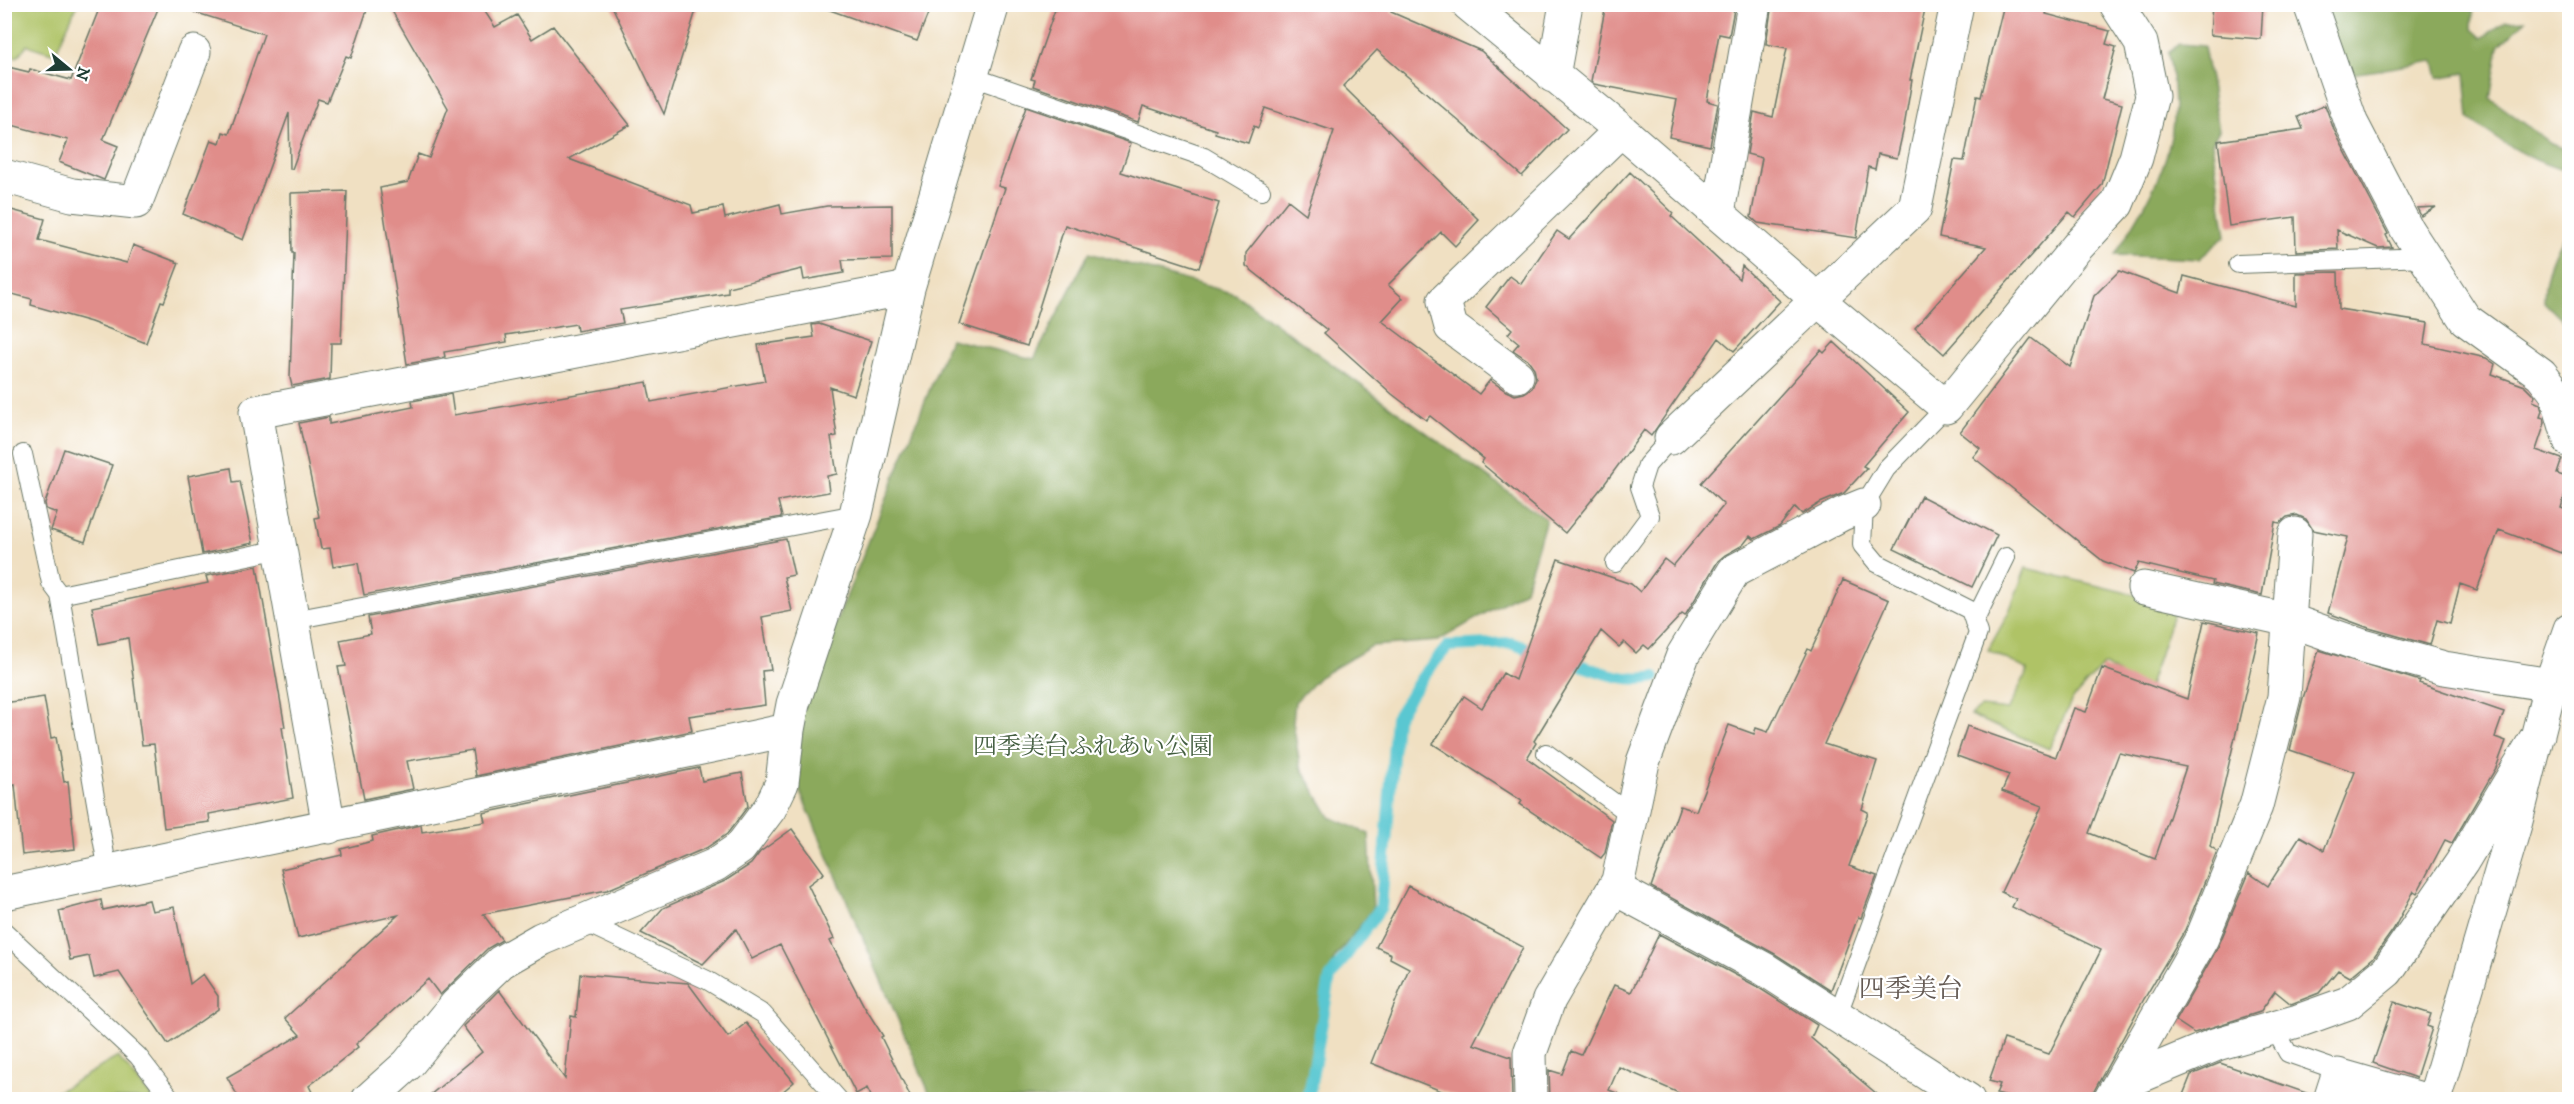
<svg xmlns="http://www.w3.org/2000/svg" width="2574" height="1104" font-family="'IM FELL DW Pica','Noto Serif JP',serif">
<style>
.green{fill:#afc366;stroke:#67804d;stroke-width:1.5}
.forest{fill:#8ba95b;stroke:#557348;stroke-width:1.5}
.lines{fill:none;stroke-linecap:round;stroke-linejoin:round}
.stream{stroke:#5ac7d1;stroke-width:12}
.building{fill:#e08d8a;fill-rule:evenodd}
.lane-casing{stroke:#687666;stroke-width:20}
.street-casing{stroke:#687666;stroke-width:35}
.lane{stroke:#fff;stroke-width:18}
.street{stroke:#fff;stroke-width:33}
.labels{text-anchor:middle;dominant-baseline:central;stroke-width:4.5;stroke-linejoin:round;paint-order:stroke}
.park-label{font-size:24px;fill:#435e40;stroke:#fff}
.neighbourhood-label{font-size:26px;fill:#635952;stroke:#fff}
</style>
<rect width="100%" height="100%" fill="#fff"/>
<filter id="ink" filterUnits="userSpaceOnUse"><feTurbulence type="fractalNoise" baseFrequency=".0167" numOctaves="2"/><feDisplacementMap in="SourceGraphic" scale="12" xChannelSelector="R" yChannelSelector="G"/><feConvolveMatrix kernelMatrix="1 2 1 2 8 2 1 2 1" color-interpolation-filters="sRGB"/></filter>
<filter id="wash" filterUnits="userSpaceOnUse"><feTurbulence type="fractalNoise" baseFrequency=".008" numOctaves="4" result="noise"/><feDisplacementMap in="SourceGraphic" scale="24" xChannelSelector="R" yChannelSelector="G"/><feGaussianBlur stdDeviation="1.35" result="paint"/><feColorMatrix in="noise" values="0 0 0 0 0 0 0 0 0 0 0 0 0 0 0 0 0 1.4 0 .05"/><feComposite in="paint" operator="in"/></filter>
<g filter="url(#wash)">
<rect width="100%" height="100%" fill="#f0e0c2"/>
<!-- green -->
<path class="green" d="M4,5L5,4L77,5L55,54L27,45L17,57L5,53Z
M2026,568L2176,605L2147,692L2103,665L2072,700L2049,749L1970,715L1981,707L2008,710L2028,670L1988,650L2008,614Z
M118,1057L153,1099H47L46,1098Z"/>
<!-- forest -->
<path class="forest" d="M2319,5H2456L2473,11L2472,29L2482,38L2506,21L2526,20L2499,46L2490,98L2551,143L2569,149V172C2528,160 2504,144 2469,119L2465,73L2438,78L2434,61L2347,75Z
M2179,44L2204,46L2219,130L2212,143L2226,236L2199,259L2115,255C2160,181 2186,142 2168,52Z
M2569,227V327L2544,302C2544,273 2554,251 2569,227Z
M1089,253L1235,294L1546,519L1525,590L1438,641L1372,646L1319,677L1295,702L1293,722L1300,766L1330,817L1369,834L1373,909L1334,959L1308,1095L1303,1099H932L793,775L796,722L950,339L1034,359Z"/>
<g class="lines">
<!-- stream -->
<path class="stream" d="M1565,660C1594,669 1625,684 1655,677
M1305,1100L1310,1089L1330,978L1381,907L1396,718L1423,676L1448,646L1511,643L1540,653"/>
</g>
<g id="blocks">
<!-- building -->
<path class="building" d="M101,4H160L103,140L118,146L104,180L59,162L68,140L4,123V66L29,72L30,69L71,80Z
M195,4H369L351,58L346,56L327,102L318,99L292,169H290L289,113L243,240L183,214L211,140L220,143L223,132L229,134L264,34L194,12Z
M388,4H480L495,27L517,15L532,39L553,26L630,125L569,159L691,205L693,213L723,207L725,218L780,204L782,214L827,206L892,205V259L842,260L844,273L804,280L802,269L728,287V293L620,310L623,323L577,331L576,324L506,335L507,342L444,352L445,357L407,364L380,188L408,182L418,154L429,158L448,108Z
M611,4H698L664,114Z
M828,4H932L917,41L827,9Z
M1057,4H1394L1391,12L1481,51L1567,129L1522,176L1377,50L1343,86L1479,220L1455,246L1441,232L1388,285L1403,298L1382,321L1479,394L1490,380L1506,391L1515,395L1524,393L1532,388L1536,378L1534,368L1529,361L1513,350L1519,343L1508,334L1512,329L1486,307L1510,276L1521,284L1557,231L1569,239L1630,172L1673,213L1671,216L1739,279L1742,266L1780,301L1734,351L1719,338L1651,436L1644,430L1603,486L1565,533L1481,463L1484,459L1430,416L1426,420L1392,394L1324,333L1327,330L1246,266V253L1288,200L1306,214L1334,131L1265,108L1258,128L1254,126L1248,143L1215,133L1216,130L1143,106L1138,122L1033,86L1035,80L1031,79Z
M1606,4H1735L1729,36L1719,34L1707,101L1718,104L1710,146L1669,137L1677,100L1594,84L1591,81Z
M1772,4H1926L1910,80H1912L1904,127L1897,158L1878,154L1875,169L1868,167L1856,238L1758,223L1751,217L1762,158L1747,154L1754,112L1773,117L1787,48L1766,44Z
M2004,4H2048L2046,14L2110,31L2106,44L2116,47L2102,99L2122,104L2102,185L2075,217L2069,212L1944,354L1915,328L1986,247L1939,237L1954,160L1964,161L1977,96L1981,97Z
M2212,4H2263L2261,39L2210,35Z
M2325,105L2334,130L2388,234L2386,235L2392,247L2378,248L2337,230L2338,249L2296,251L2295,217L2229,226L2218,141L2303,129L2298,117Z
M1026,107L1131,143L1121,172L1219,203L1199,268L1065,225L1027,346L959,324L1005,188L998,186Z
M347,191L341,343H331L330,379L292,386L290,378L294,253H292L291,193Z
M2436,207L2421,216L2417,208Z
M4,208L45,219L39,240L127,263L133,245L179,263L164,302L161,301L146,343L91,322L31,305L32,299L4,292Z
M2119,271L2180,293L2184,276L2296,306V273L2338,272L2339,309L2428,323L2425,344L2486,358L2495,364L2492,374L2525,386L2535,396L2533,401L2540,404L2542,411L2540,417L2544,418L2545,423L2536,450L2562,459L2557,474L2570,478L2561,508L2570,511V529L2561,553L2499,530L2477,590L2460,584L2450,624L2437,620L2430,645L2369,628L2328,613L2348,537L2313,530L2306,519L2297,515L2287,517L2280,523L2275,522L2262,595L2212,584L2213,581L2139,563L2134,573L2103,561L1973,457L1980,448L1960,432L2031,338L2070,367L2094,296Z
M819,324L871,341L854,395L830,387L837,436L831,437L837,474L827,476L829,492L778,501L782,517L364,595L358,563L333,567L330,548L321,549L315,518L319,517L299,423L329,417V424L413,407L412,401L451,394L454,415L647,382L651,402L765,381L758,345L814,337L812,325Z
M1834,342L1909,412L1863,466L1867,468L1844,493L1820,503L1802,514L1795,507L1780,526L1754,539L1750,536L1743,545L1725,555L1718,561L1685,616L1682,614L1649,649L1644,645L1636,653L1624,642L1619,647L1601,631L1534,741L1536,743L1527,758L1612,820L1605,853L1601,858L1520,804L1522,801L1433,744L1464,696L1482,708L1503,673L1515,680L1558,559L1631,584L1640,592L1664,559L1673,566L1724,505L1701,483L1821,350L1824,353Z
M64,449L112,465L85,542L51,530L57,513L46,509L45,503Z
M231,468L233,482L240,481L253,543L202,554L188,476Z
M1921,496L1997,535L1972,587L1894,549Z
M786,539L794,575L784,577L792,611L762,617L771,670L762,671L765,705L689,716L692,731L476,776L472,750L407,761L413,789L364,799L338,667L346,666L340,640L371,634L368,617Z
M257,566L285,727H282L293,798L209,814L210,822L164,828L154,744L142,745L128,638L99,644L92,607L208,583L206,576Z
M1843,580L1889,600L1824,744L1877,761L1862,809L1868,812L1849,866L1877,876L1861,918L1858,917L1831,990L1775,954L1651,887L1680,806L1696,811L1729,725L1754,734L1756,728L1768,732L1808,649L1811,651Z
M2204,621L2259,633L2210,846L2217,851L2185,930L2144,999L2094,1091L2091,1100H2019L1996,1094L2000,1084L1989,1081L2004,1039L2049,1054L2101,950L2012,907L2016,899L2001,892L2042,806L2002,791L2009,775L1957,756L1967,726L2056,757L2074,708L2086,712L2102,668L2187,699ZM2119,753L2186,767L2155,859L2089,833Z
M2319,650L2420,681L2419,683L2504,712L2495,737L2506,741L2496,768L2452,843L2445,840L2417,893L2414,891L2393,930L2373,958L2350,977L2338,970L2319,993L2291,1004L2275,991L2260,1012L2194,1033L2176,1021L2218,947L2249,873L2268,886L2300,836L2324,850L2355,772L2290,750L2303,698Z
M44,697L51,738L56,737L64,782L68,781L75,849L22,855L15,785L4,787V703Z
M699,768L702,781L742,773L748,806L727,834L706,848L607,890L483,914L502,940L488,948L440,995L428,979L356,1044L358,1047L309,1086L316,1100H240L227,1077L300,1035L285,1018L398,915L298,938L281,869L342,855L341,849L373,841L372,836L421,825L422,832L485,822L483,813Z
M792,829L824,873L808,885L834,939L830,941L864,1006L883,1036L881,1037L912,1100H873L867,1088L856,1094L780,945L752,959L736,929L703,964L641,933L663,908L725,881L751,864L760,852Z
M1408,886L1523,947L1473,1044L1511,1057L1512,1100H1464L1371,1063L1409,968L1390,958L1391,954L1376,947Z
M101,900L103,910L149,900L152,911L174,907L190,984L203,974L218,996V1009L168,1044L119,972L94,978L89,956L70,960L59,911Z
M1659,934L1756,986L1817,1025L1811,1038L1884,1100H1695L1619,1067L1609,1090L1619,1094L1618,1100H1550L1549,1070L1562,1074L1571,1051L1581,1055L1614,985L1631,992Z
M580,974L688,983L728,1037L746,1023L794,1082L773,1100H424L482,1052L463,1026L499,990L565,1079L571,1016L576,1017Z
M2394,1002L2431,1014L2427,1026L2432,1028L2416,1078L2373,1063Z
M2220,1063L2309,1094L2308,1100H2181L2191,1075Z"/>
</g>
</g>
<g filter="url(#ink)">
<use href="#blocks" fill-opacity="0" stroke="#687666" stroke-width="1.5"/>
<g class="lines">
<!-- lane casing -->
<g class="lane-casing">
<path id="lane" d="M970,76L1204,157L1261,191
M2238,264L2426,257
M23,454L51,583L60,595
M1615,563L1650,516L1640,487L1647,465L1671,438
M293,620L856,514
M1974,622L2006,557
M1546,753L1631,815
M108,872L60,595L281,549
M584,922L707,980L763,1014L839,1100
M4,931L138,1056L172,1100
M1838,1014L1978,633L1970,610L1877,563L1862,545L1864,505L1886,469L1946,407
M2274,1028L2288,1053L2328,1067L2338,1075"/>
</g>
<!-- street casing -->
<g class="street-casing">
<path id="street" d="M1468,4L1621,130L1819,301L1946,407L2077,247L2117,204L2136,158L2152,96L2141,43L2116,4
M2310,4L2351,122L2407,230L2465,319L2541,374L2556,393L2570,441
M1553,76L1566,4
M4,176L72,195L136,202L194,52
M1718,213L1754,4
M1517,376L1451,327L1444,301L1621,130
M1671,438L1915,208L1957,4
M2144,588L2289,620L2363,646L2444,668L2570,688
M329,827L256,412L908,288
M1614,888L1766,970L1968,1100
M4,893L788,730L793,704L856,514L908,288L993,4
M2115,1096L2138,1077L2217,1044L2298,1021L2348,1003L2387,971L2462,862L2538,735
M368,1100L408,1064L456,1005L501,962L541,939L715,865L740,848L770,808L782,783L788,730
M1531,1100L1530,1053L1549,1000L1618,881L1643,762L1683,655L1734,571L1842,514L1864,505
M2110,1100L2202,938L2256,806L2284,697L2295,534
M2330,1100L2338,1075L2425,1100
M2434,1100L2516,821L2550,686L2570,629"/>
</g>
<!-- lane -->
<use href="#lane" class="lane"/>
<!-- street -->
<use href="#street" class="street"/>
</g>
</g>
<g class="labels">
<!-- park labels -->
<g class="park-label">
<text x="1093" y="747">四季美台ふれあい公園</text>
</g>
<!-- neighbourhood labels -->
<g class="neighbourhood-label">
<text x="1911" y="989">四季美台</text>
</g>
</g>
<!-- margin -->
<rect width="2574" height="1104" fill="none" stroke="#fff" stroke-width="24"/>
<!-- north arrow -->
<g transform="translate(69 69) rotate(109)" stroke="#ffffff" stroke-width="4.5" paint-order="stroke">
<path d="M0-4.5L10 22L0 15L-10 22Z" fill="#1f3d34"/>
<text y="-9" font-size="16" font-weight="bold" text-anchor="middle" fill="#1f3d34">N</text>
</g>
</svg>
